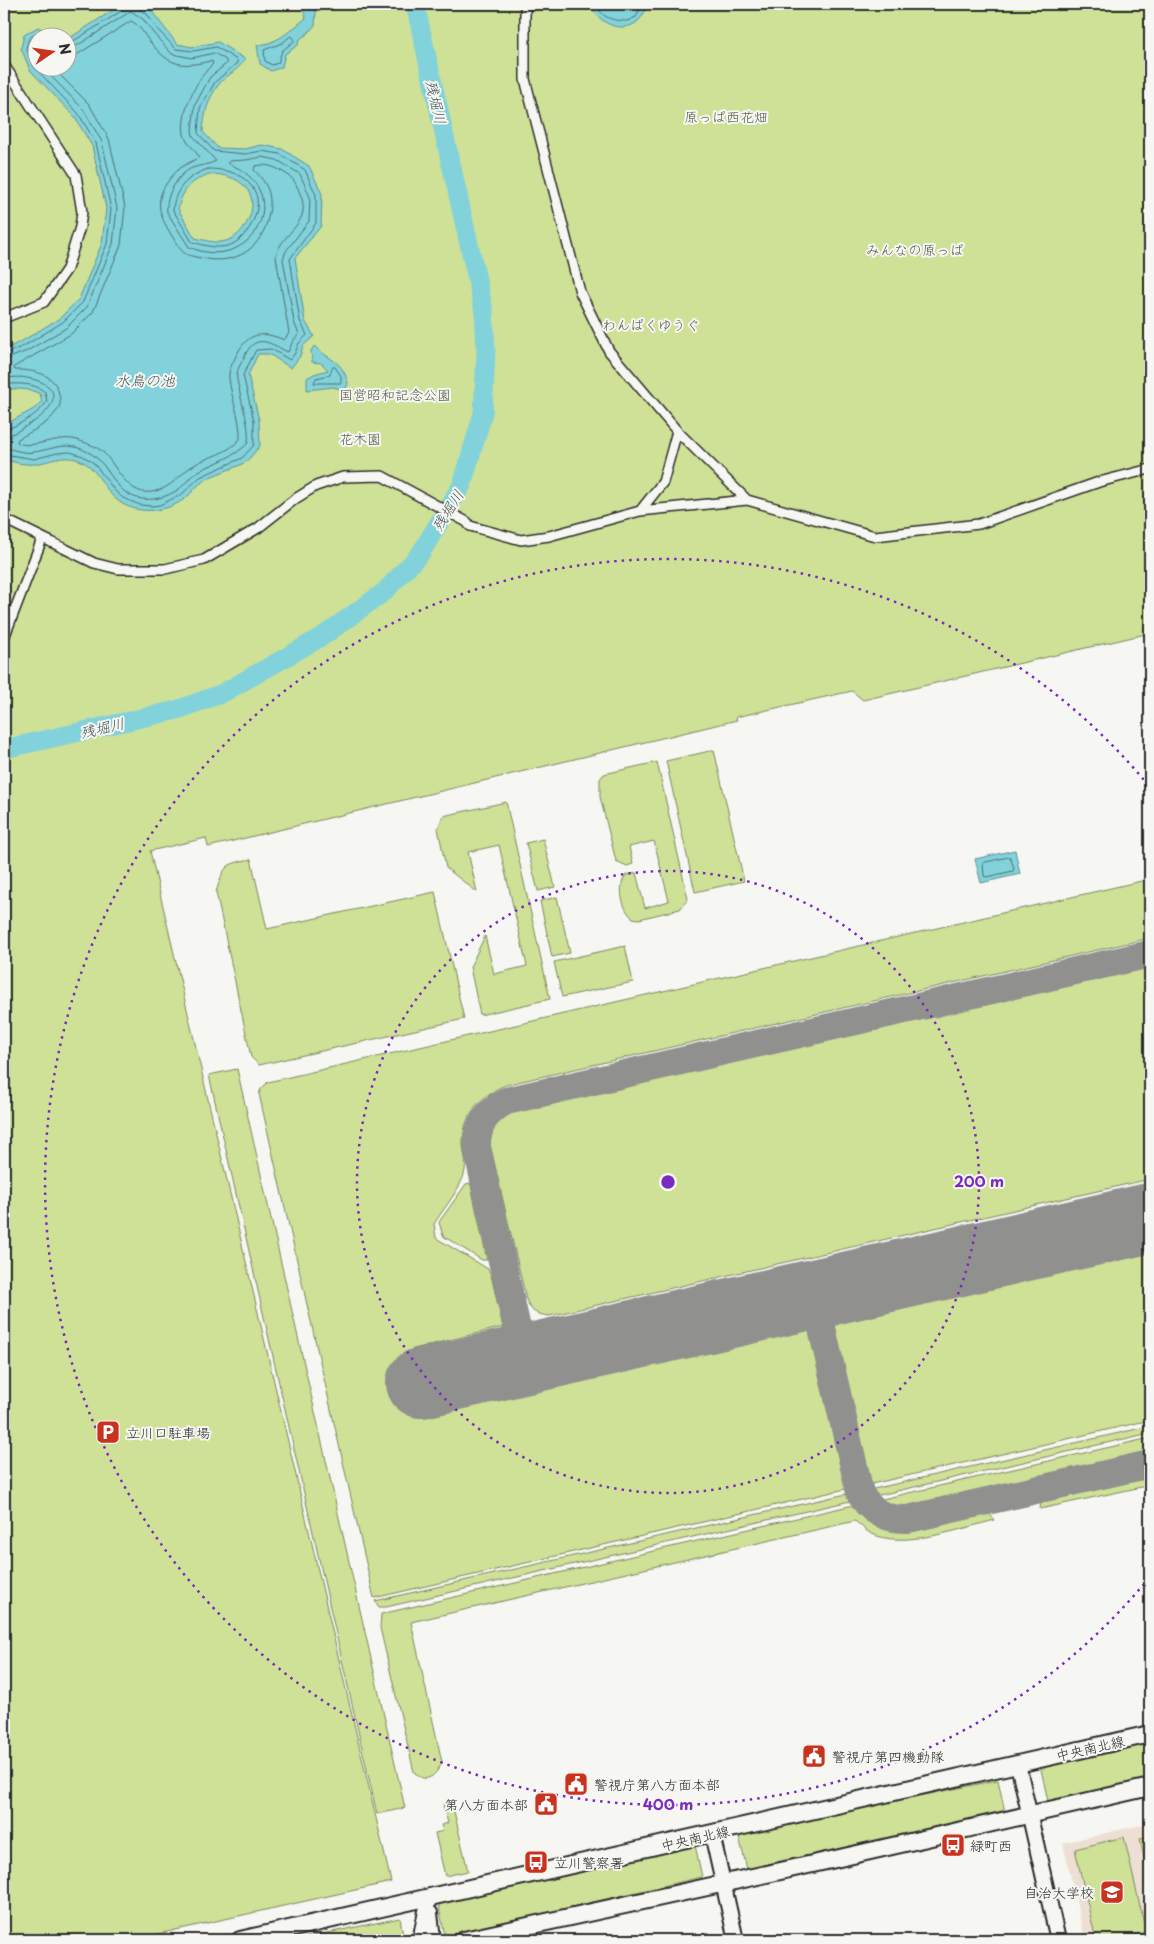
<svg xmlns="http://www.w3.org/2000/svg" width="1154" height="1944" font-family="'Playpen Sans','Klee One',sans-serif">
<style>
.built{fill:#eddfd3}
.green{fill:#cee196;stroke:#7c8660;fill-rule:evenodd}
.water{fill:#82d2db;stroke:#5f8f95;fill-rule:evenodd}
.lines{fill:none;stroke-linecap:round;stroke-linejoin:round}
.shore{stroke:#4e6e71;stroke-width:1}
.river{stroke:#82d2db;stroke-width:19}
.taxiway{stroke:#90908e;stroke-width:28}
.runway{stroke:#90908e;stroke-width:70}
.pedestrian-casing{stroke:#2b2b2b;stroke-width:12}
.tertiary-casing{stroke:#2b2b2b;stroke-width:18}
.secondary-casing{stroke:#2b2b2b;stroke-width:20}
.pedestrian{stroke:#f6f6f2;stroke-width:9}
.tertiary{stroke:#f6f6f2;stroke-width:14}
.secondary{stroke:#f6f6f2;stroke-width:16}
.ring{fill:none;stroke:#7b2cbf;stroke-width:2.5;stroke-dasharray:2.5 5}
.labels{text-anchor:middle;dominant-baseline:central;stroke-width:4;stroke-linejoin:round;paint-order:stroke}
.park-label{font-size:14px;fill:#545846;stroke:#f6f6f2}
.poi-label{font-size:14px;fill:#2b2b2b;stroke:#f6f6f2;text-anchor:start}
.street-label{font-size:14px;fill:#2b2b2b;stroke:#f6f6f2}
.water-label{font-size:15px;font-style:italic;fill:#415557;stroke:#f6f6f2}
.centre{fill:#7b2cbf;stroke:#f6f6f2;stroke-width:2.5}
.ring-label{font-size:15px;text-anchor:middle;font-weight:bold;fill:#7b2cbf;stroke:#f6f6f2;stroke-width:4;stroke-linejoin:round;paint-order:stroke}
</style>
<rect width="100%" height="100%" fill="#f6f6f2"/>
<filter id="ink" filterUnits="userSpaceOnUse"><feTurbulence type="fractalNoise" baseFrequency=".02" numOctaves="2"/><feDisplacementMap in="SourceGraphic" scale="10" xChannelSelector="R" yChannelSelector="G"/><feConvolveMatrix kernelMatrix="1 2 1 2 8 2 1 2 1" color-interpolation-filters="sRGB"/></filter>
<g filter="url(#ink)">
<!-- built -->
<path class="built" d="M1150,1823V1940H1085L1063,1843Z"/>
<!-- green -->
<path class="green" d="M4,4H1150V633L863,700L852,691L736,717L737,720L208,847L206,838L150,851L391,1882L131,1940H4ZM38,38H68V68H38Z
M714,750L744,881L695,892L666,761Z
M657,762L688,899L680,909L639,919L633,918C622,910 617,886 626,875L636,873L645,908L669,901L654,841L629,847L633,864L627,866L616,861L600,797V779L604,774Z
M506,802L550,999L480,1015L470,967L485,936L494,974L527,966L499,845L468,852L477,892L446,868L438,828L443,816Z
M543,839L555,887L538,891L526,843Z
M251,859L267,929L435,892L464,1019L259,1065L251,1057L216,892C225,865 223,865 251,859Z
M1150,879V938L509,1084C484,1092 464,1112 463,1140C462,1150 467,1160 465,1170C463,1186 443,1209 434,1224L436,1238L488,1269L491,1275L503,1327L413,1349L428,1415L804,1331C812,1331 815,1333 819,1340L854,1487L374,1598L259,1094L261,1089L268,1082Z
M557,897L570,953L552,957L540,901Z
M625,946L633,982L562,997L554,962Z
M1150,966V1179L549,1316C535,1314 531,1312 526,1299L490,1144C492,1125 500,1116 517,1109Z
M237,1069L405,1808L377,1814L209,1075Z
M470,1183L471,1186L487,1260H482L443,1236L439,1222L466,1184Z
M1150,1251V1420L867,1485L832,1338L836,1325L846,1320Z
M1150,1426V1433L875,1496L869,1490Z
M1150,1438V1454L919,1507L897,1509L878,1500Z
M1134,1474L1142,1479L1146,1486L1040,1509L1041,1503L1048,1494Z
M855,1492L859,1499L386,1607H379L375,1601Z
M862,1503C889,1540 944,1517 980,1508L987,1511L995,1520C962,1528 902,1550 870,1533C865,1530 860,1525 855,1521L411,1622L442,1762C436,1776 426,1785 414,1772L380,1628L381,1614Z
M1150,1740V1778L1048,1801L1040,1765Z
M998,1780L1005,1812L747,1869L738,1833Z
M452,1803L468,1871L445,1876L435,1833L443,1831L441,1825L448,1823L443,1804Z
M1150,1836V1887L1140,1839Z
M1124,1837L1146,1932L1111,1940H1096L1075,1849Z
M695,1845L702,1877L445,1936L438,1902Z
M400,1918L404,1940H293Z"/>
<!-- water -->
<path class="water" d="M137,4L150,9L177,44L192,47L218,42L245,59C239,70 228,74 220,83C208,97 204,115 203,132L218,148L245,149L262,145L282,149L309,166L322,194L321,226L295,258L305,321L314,336L303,346L300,356L291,368L269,354H258L248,375L259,420L260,446C255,451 250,459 244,463C231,470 215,473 202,482C196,486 192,493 186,498C167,512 141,515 121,503C103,492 99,467 79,460C62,454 50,462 34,464C24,465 13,462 4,459V425L34,409L42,401L40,394C29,388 17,389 4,389V350L22,341L60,318L79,299L102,243L106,208L92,146L74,116L30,70L21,48L24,35L38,27L48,32L51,37L38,38V68H68V39L121,5ZM209,174C225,174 245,179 251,197C256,213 242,237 226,241C216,244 205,240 195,238L178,209C182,190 191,181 209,174Z
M301,4H312L316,12L315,25L307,34L300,39L298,45L285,54L282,67L271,71L260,64L257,45C277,44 291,30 306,18Z
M591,4H648C646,9 643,17 638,21C623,35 596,23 591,4Z
M314,346C330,361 343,360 348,384L345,390L333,387L307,390V378L314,374L328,370L321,363L312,362L311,351Z
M1015,850L1020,874L981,883L975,859Z"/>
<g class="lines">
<!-- shore -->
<path class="shore" d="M597,4C600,18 614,21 627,21L636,17L643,4
M291,36L294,38V41L282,51L278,63L272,65L265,61L264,50L282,43Z
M68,43L72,42L123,10L125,4
M53,68L89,104L109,139L125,207L121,245L93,312L71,334L14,367L15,370C33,370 55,373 59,394C61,400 61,407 56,412C47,425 32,431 18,439L17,442C30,451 58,434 77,440C86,443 97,446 104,453C119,469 129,499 156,491C173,487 180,473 194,465C209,456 229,453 240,439C241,418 231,399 229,378C228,370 233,363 236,356C247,333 261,330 284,340L289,333L276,257C281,230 315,225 299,191C296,184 294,179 288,175C277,168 268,163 255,166L254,170C271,187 273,199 267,222C258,253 231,265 201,258C196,257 190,256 186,254C179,250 176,242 172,236C157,212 153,197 174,174C182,165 190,163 199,157C196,150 188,145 185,138C178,116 196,79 212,65L213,62L210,61C178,69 167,64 147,38C142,31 139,25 131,21L78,54L68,57
M208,169C227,169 246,174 255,192C264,210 246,242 227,246C216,249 203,245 192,242L173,210C174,189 189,175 208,169Z
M4,354L24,346L63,322L83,302L107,244L111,209L96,143L78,113L34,67L26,48L29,38L38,33L45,38
M4,360L27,351L66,328L87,307L113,244L117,208L102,142L83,109L43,68
M335,367L341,376V383H314L316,378L330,375L332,368Z
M4,378C11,378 20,376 27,378C67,385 56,410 28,425C21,429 13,435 4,436
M4,384C18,384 33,382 45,392L47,401C42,412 16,428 4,429
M4,448C14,449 24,454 34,452C54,449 66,441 86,451C105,459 110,480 125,492C141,504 163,500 179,489C186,484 191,475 199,471C216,462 235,457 248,443C250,424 242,407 239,388C238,384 236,378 237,373C238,367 243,361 245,355C257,331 272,345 288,352L293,341L299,334L294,322L283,259L286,251L309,221L310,197L300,174L277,160L262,157L246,160L229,161V164C295,189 255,276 189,247L167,212C165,196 177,175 192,168C200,165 209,165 216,161L193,136L192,130L195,105L210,77L226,64V60L214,53L192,58L172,54L154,34L143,19L131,11L75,47L68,49
M4,454L34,459L57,453L70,452L83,456L94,463L115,491L123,498L140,505L152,506L160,505L182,494L200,477L242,458L254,445V421L243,375L256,350L271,349L290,360L295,353L299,343L307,335L300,321L290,259L316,223V195L305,170L280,154L262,151L245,154L214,151L198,133L200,108L215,82L237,63V60L216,47L193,51L176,49L158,30L147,14L139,9L137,4
M1010,857L1014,868L1013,871L987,877L984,876L983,863Z"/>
<!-- river -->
<path class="river" d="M4,749L177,710L223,693L323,636L384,592L420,554L462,485L483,413L486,351L484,311L415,4"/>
<!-- taxiway -->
<path class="taxiway" d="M814,1294L860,1493C869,1511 887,1520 908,1519L1150,1464
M524,1360L477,1148C476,1125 487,1111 506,1101L1150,954"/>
<!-- runway -->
<path class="runway" d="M421,1383L1150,1218"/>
<!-- pedestrian casing -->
<g class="pedestrian-casing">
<path id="pedestrian" d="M525,4V79L580,292L609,351L677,431L747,500
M4,65L76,175L82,212L80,227L67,269L44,302L4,318
M640,511L663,482L677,431
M4,519L94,563L118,569H165L204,560L258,528L295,499L316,486L343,477L382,476L467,522L470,526L521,540L549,536L640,511L747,500L875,536L979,524L1099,482L1150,469
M4,638L42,539"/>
</g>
<!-- tertiary casing -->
<g class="tertiary-casing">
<path id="tertiary" d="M1018,1764L1058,1940
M712,1834L736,1940
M430,1913L433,1940
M420,1940L429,1897"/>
</g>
<!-- secondary casing -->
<g class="secondary-casing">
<path id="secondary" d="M240,1940L1150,1734
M464,1940L831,1860L1150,1787"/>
</g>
<!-- pedestrian -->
<use href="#pedestrian" class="pedestrian"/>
<!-- tertiary -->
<use href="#tertiary" class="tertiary"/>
<!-- secondary -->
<use href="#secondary" class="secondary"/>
</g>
</g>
<!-- distance rings -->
<g class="ring">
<circle cx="668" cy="1182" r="311"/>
<path d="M1149 1578A623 623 0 1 1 1149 786"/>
</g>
<!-- icons -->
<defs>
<g id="parking-square" transform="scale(1.25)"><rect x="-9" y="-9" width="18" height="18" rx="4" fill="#c8321e" stroke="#f6f6f2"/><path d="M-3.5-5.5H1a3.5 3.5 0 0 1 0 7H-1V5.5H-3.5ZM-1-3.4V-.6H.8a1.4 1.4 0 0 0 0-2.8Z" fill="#fff"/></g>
<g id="civic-square" transform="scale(1.25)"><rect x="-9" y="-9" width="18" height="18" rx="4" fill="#c8321e" stroke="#f6f6f2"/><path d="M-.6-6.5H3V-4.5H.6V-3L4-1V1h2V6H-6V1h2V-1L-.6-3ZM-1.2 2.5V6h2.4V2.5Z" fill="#fff"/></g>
<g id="bus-square" transform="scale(1.25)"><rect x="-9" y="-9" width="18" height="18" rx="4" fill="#c8321e" stroke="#f6f6f2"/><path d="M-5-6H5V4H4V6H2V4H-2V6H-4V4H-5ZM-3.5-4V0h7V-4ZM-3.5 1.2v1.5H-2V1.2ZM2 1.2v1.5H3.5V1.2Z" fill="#fff"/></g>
<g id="university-square" transform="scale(1.25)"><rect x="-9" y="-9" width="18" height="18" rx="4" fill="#c8321e" stroke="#f6f6f2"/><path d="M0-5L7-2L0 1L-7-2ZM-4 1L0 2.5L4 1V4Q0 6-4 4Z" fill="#fff"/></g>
</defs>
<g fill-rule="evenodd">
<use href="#parking-square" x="108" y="1432"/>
<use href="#civic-square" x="814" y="1756"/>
<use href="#civic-square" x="576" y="1784"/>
<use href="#civic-square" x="546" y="1804"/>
<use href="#bus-square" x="953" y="1845"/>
<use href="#bus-square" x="536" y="1862"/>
<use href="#university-square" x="1112" y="1892"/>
</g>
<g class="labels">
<!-- park labels -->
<g class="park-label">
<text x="726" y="116">原っぱ西花畑</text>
<text x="915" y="249">みんなの原っぱ</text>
<text x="651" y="324">わんぱくゆうぐ</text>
<text x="395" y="394">国営昭和記念公園</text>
<text x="360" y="438">花木園</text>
</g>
<!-- poi labels -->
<g class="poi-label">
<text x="126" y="1432">立川口駐車場</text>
<text x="832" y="1756">警視庁第四機動隊</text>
<text x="594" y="1784">警視庁第八方面本部</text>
<text x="528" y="1804" text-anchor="end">第八方面本部</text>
<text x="970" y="1845">緑町西</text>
<text x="554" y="1862">立川警察署</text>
<text x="1094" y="1892" text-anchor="end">自治大学校</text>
</g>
<!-- street labels -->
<g class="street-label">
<text transform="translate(1090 1748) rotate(-13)">中央南北線</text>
<text transform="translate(695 1838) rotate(-13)">中央南北線</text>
</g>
<!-- water labels -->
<g class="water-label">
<text transform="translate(437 102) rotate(77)">残堀川</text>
<text x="145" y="379">水鳥の池</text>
<text transform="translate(447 510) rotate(-58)">残堀川</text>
<text transform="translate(102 727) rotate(-13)">残堀川</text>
</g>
</g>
<circle cx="668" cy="1182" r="8" class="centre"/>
<g class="ring-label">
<text x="979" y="1187">200 m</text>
<text x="668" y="1810">400 m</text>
</g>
<!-- margin -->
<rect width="1154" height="1944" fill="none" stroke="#f6f6f2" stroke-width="20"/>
<rect x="10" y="10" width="1134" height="1924" fill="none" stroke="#2b2b2b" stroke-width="2" filter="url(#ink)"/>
<!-- north arrow -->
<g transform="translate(52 52) rotate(77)"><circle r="24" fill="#f6f6f2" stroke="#a5a5a2"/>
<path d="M0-4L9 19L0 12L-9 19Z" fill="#c8321e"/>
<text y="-8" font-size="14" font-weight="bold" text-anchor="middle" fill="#2b2b2b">N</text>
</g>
</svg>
